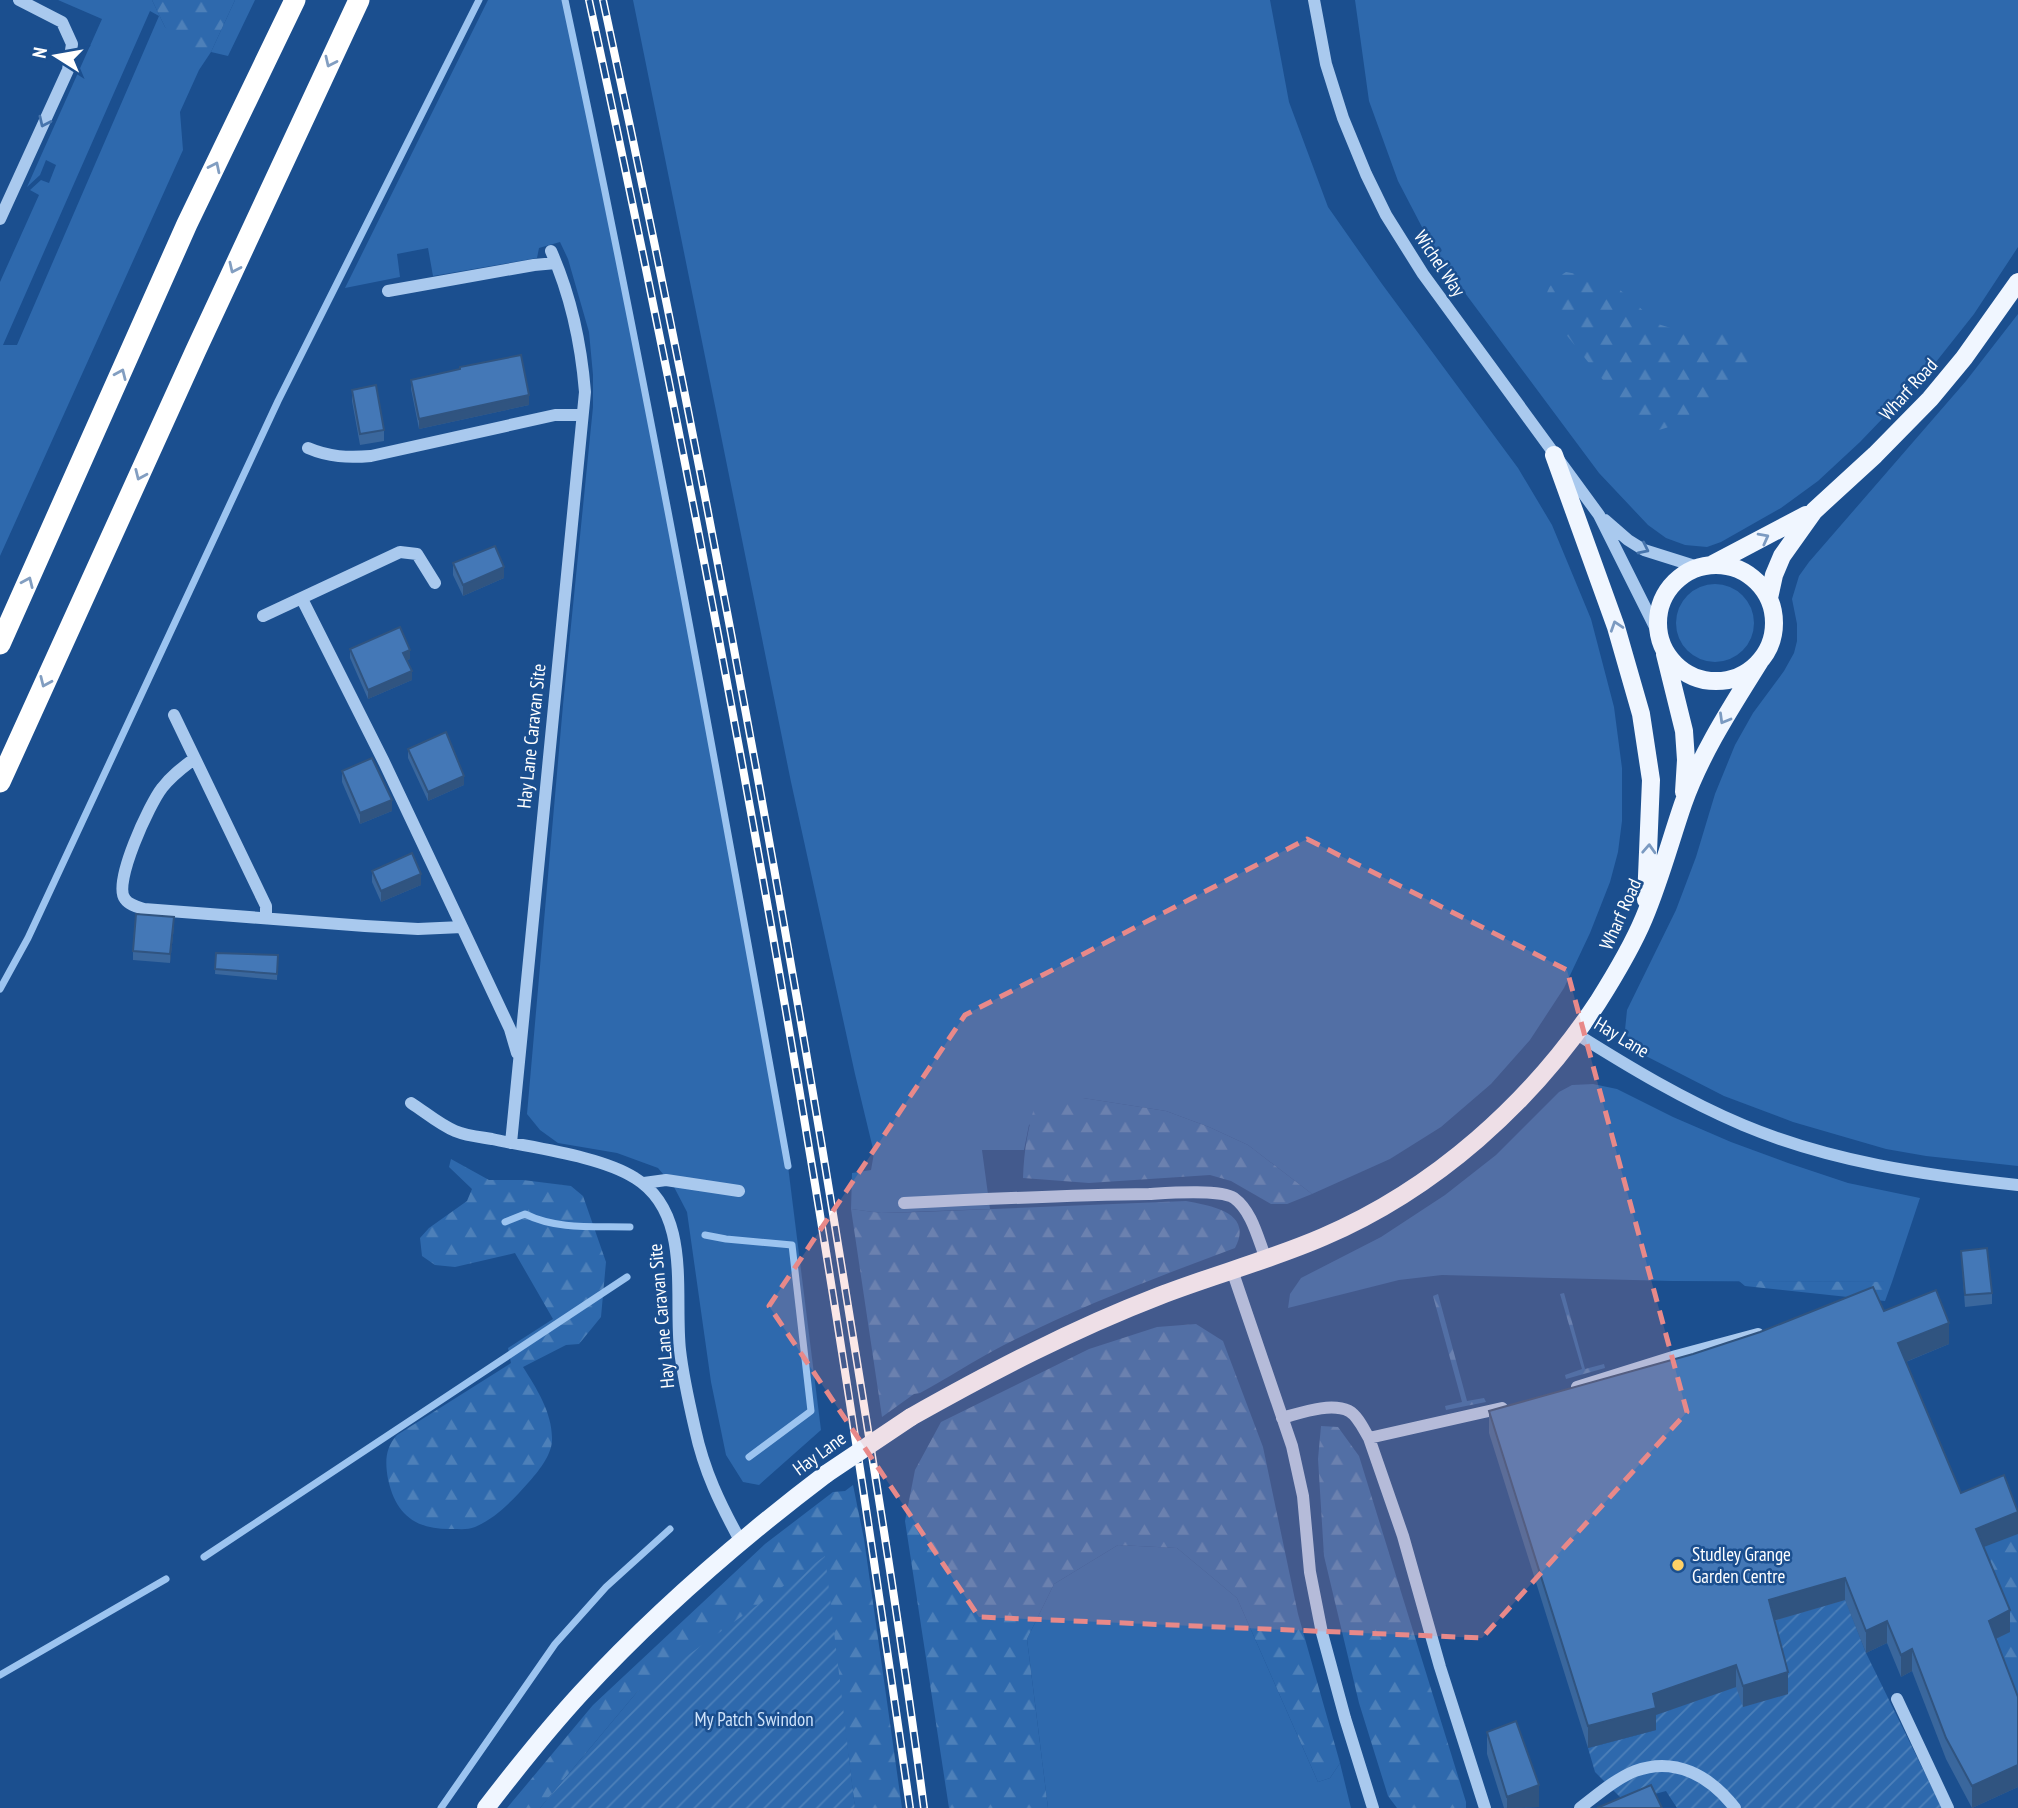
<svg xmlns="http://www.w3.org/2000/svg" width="2018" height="1808" font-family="'PT Sans Narrow',sans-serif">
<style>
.green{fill:#2e69ad;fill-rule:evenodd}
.forest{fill:url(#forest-firs)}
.garden{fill:url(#garden-furrows)}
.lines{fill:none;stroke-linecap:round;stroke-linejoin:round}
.stream{stroke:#9cc4f0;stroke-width:7}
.minor{stroke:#a9c9ee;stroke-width:12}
.major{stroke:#f0f6ff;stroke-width:18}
.highway{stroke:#fff;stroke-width:21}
.rail-casing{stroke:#fff;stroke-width:8}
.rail{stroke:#1b4f8f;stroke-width:5;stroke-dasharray:16;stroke-linecap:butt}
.major-bridge{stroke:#f0f6ff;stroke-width:18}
.wall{fill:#3a679d}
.shaded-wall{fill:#305480}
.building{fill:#4478b7;stroke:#305480;stroke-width:2}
.oneway{stroke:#829ec1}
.oneway2{stroke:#4674ac}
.oneway3{stroke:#7b9ac1}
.marked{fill:#e88989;fill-opacity:0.2;stroke:#e88989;stroke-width:5;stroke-dasharray:14 9;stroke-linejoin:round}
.poi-dot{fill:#ffd166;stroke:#1b4f8f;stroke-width:2.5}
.labels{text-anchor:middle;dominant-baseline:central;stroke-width:5;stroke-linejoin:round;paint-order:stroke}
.street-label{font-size:19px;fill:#fff;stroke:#1b4f8f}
.poi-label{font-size:19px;fill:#fff;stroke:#1b4f8f;text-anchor:start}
.park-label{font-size:19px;fill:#cfe3fa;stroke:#1b4f8f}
</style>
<defs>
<pattern id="forest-firs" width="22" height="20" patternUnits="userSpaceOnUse" patternTransform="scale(1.75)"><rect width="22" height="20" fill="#2e69ad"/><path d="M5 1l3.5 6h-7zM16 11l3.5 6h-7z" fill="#4d80b9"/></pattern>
<pattern id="garden-furrows" width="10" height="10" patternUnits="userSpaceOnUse" patternTransform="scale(1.75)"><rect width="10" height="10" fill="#2e69ad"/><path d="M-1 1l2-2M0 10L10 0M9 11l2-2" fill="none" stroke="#4d80b9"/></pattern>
</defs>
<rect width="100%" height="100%" fill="#1b4f8f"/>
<!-- green -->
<path class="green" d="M58,0H152L165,27L211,52L235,0H255L228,56L211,52L199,70L180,112L183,150L0,556V282L39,195L30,190L41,180L49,183L56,165L46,160L40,175L27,187L102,19ZM150,11L159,16L17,345H3Z
M488,0H565L611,218L700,680L788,1166L821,1430L759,1485L743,1482L726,1455L711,1382L687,1212L674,1187L658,1168L617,1153L558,1143L540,1130L527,1114L563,705L593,407V375L589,332L568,259L560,242L539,248L537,258L433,276L428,248L397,254L400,277L345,288Z
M633,0H1270L1289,102L1328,207L1382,284L1518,468L1552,525L1591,619L1614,707L1622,768V821L1618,852L1610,882L1590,933L1564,988L1530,1040L1491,1084L1441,1127L1390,1159L1312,1194L1248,1145L1209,1127L1166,1111L1083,1098L1029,1125L1024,1150H982L990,1209L881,1213L851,1209L852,1173L871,1170L874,1153L855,1074L791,782Z
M1355,0H2018V247L1974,314L1932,367L1860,442L1818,481L1781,508L1721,542L1707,547L1685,545L1666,538L1648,525L1599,473L1436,254L1398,181L1369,101Z
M2018,314V1166L1926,1156L1886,1149L1793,1122L1724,1096L1642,1054L1631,1044L1625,1030L1627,1010L1676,910L1696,857L1715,794L1735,745L1753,713L1784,671L1794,653L1797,641V624L1792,599L1799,576L1809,562L1966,381Z
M1676 623a39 39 0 1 1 78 0a39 39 0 1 1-78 0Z
M1593,1084L1617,1089L1673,1117L1731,1142L1788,1163L1848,1183L1920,1198L1892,1282L1672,1281L1442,1275L1399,1280L1288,1308L1290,1294L1301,1278L1381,1237L1445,1195L1496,1155L1559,1092L1572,1085Z
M1118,1545L1177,1548L1237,1598L1318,1782L1330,1778L1340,1763L1351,1808H1048L1027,1639L1054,1584Z"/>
<!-- forest -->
<path class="forest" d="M152,0H235L211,52L188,48L165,27Z
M1566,272L1609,280L1658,324L1677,330L1744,336L1752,340C1757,356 1758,361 1749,376L1672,426L1659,430L1648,429C1632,415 1547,317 1546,302C1545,288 1555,279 1566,272Z
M1083,1098L1166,1111L1209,1127L1248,1145L1312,1194L1287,1204H1271L1231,1181L1210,1175L1089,1183L1023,1178C1024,1150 1028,1126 1037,1099Z
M451,1159L489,1180H523L571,1186L583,1196L606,1262L601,1317L579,1344L566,1345L523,1367C537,1389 553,1414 552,1441C551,1456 538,1472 528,1483C513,1500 496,1518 475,1527C468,1530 460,1529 453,1529C417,1530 396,1516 388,1479C385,1462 385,1448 397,1435L511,1363L508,1348L553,1319L515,1253L455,1267L435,1265L422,1256L420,1238L429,1228L467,1201L472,1189L449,1167Z
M1186,1201C1211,1206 1254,1212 1235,1248C1157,1277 1078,1307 1004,1345C975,1360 948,1378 920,1393L914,1394L882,1417L851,1209L881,1213L920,1212Z
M1739,1281L1892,1282L1885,1301L1745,1286Z
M1564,1293L1585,1369L1604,1364L1605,1368L1566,1379L1565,1375L1582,1369L1560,1294Z
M1438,1294L1467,1401L1484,1398L1486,1402L1446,1410L1445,1406L1462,1402L1433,1296Z
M1196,1324L1223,1341L1263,1447L1298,1614L1340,1763L1330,1778L1318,1782L1237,1598L1177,1548L1118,1545L1054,1584L1027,1639L1048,1808H949L905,1521L915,1470L941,1422L1089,1349L1157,1327Z
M1321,1426L1338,1427L1359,1456L1466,1802V1808H1397L1388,1796L1359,1703L1324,1556L1318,1459Z
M853,1485L864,1539L902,1808H855L828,1595L637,1692L540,1808H507L593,1705L765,1544L833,1492L845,1491Z
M2018,1532V1719L1989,1642L2009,1632L1973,1544Z"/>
<!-- garden -->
<path class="garden" d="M825,1556L855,1808H540L637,1692Z
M1844,1596L1866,1653L1942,1808H1677L1666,1791L1625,1802L1595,1772L1588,1748L1656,1730L1653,1716L1769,1622Z"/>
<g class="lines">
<!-- stream -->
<path class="stream" d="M565,0C648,387 718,776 788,1166
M0,989L28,938L278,401L479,0
M505,1222L525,1214C557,1230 595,1226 630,1227
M705,1235L726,1239L792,1245L811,1411L749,1457
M204,1557L627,1277
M0,1675L166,1579
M441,1808L555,1644L606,1587L670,1529"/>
<!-- minor -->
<path class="minor" d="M1314,0L1326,64L1343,118L1366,174L1386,215L1423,274L1599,515L1659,635
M0,219L68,70L72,44L62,22L19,0
M388,291L534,265L556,263
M308,448C329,457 348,458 371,456L555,415H582
M1605,520L1628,540L1644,550L1698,567
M302,599L384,762L462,927L510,1029L517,1053
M263,616L400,552L417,554L435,583
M174,715L266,906V917
M194,759C182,768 171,776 162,788C150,803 112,884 125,899C129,905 138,907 144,909L365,926L418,929L462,927
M1575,1033C1629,1067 1684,1100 1743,1125C1831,1162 1924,1175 2018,1185
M411,1103C425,1112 440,1125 455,1131C467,1136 480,1137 492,1139C533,1148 601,1156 635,1178C692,1213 674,1294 680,1350C683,1377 689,1403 695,1429C704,1471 720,1504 741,1542
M511,1143L585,392C581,343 571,296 551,251
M644,1183L666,1180L739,1191
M904,1203C985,1199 1067,1195 1149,1194C1167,1193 1220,1189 1234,1198C1252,1211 1258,1239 1266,1259
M1232,1270L1292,1446L1303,1496L1310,1572L1322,1633L1345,1718L1373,1808
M1577,1387L1676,1356L1758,1334
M1282,1418C1301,1413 1330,1402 1349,1411C1358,1416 1364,1430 1369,1438L1403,1536L1440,1667L1485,1808
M1369,1438L1502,1408
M1897,1699L1948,1808
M1580,1808C1596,1796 1615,1779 1635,1771C1675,1756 1710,1776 1735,1808"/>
<!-- major -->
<path class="major" d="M1554,455L1616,627L1641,714L1651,780L1646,900
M1713,564L1806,515
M1658 623a58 58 0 1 1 116 0a58 58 0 1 1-116 0Z
M1769,598L1774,575L1782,556L1814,511L1875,455L1930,399L1964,358L2018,282
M1665,654L1684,731L1686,760L1684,792
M911,1417C991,1372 1073,1329 1159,1296C1213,1275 1270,1260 1323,1237C1435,1189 1531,1103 1598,1002C1615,975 1632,947 1644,918C1660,880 1670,842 1683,804C1701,753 1732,706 1760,661
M486,1808C516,1769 547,1730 581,1693C655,1613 739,1540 826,1474"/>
<!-- highway -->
<path class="highway" d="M0,644L187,224L295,0
M0,782L196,350L359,0"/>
<!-- rail casing -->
<g class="rail-casing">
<path id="rail" d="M589,0C673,385 747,772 811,1160C847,1376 879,1592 910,1808
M603,0C697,433 778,869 848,1306C875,1473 902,1640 924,1808"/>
</g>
<!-- rail -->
<use href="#rail" class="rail"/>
<!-- major-bridge -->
<path class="major-bridge" d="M826,1474L911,1417"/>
</g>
<!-- wall -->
<path class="wall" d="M411,380L529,405L419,429L411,389Z
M352,390L384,430V441L360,445L352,401Z
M453,563L504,578L463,596L453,575Z
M350,649L410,659L407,660L412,680L368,699L350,658Z
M408,749L464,785L428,801L408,758Z
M342,771L392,811L360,824L342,782Z
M372,871L421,885L381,902L372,882Z
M174,926L170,963L133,960V951Z
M216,953L278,955L277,980L215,974Z
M1961,1251L1992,1293V1304L1965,1307Z
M1884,1311L1949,1344L1906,1362L1984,1547L2010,1632L1996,1639L2018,1697V1787L1972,1808L1946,1759L1912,1671L1901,1677L1887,1643L1866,1653L1845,1600L1774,1621L1788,1694L1743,1707L1736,1687L1656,1715V1730L1588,1748L1489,1433V1411Z
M1487,1732L1539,1807L1504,1808L1487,1754Z"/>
<!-- shaded-wall -->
<path class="shaded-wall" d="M529,395V405L419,429V419Z
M504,567V578L463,596V585Z
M410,650V659L403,662V653Z
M412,671V680L368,699V690Z
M464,776V785L428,801V792Z
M392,800V811L360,824V813Z
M421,874V885L381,902V891Z
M174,917V926L170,963V954Z
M1949,1323V1344L1898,1365V1343Z
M2018,1512V1534L1976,1550V1529Z
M1845,1578V1600L1769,1622V1600Z
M2010,1610V1632L1989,1642V1621Z
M1887,1621V1643L1866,1653V1631Z
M1912,1649V1671L1901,1677V1655Z
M1736,1665V1687L1656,1715V1730L1588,1748V1726L1653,1694Z
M1788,1672V1694L1743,1707V1686Z
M2018,1765V1787L1972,1808V1786Z
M1539,1785V1807L1507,1808V1797Z"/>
<!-- building -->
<path class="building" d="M521,355L529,395L419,419L411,380L460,369V367Z
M376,385L384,430L360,434L352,390Z
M495,546L504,567L463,585L453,563Z
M400,627L410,650L403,653L412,671L368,690L350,649Z
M446,732L464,776L428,792L408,749Z
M372,758L392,800L360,813L342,771Z
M412,853L421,874L381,891L372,871Z
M136,914L174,917L170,954L133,951Z
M216,953L278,955L277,974L215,969Z
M1987,1248L1992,1293L1965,1295L1961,1251Z
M1873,1287L1884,1311L1936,1290L1949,1323L1898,1343L1961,1493L2004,1475L2018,1512L1976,1529L2010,1610L1989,1621L2018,1697V1765L1972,1786L1946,1738L1912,1649L1901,1655L1887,1621L1866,1631L1845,1578L1769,1600L1788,1672L1743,1686L1736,1665L1653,1694L1656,1708L1588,1726L1489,1411L1693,1354L1760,1332Z
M1516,1721L1539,1785L1507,1797L1487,1732Z
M1651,1785L1662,1808H1597Z"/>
<!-- one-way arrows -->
<defs><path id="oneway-chevron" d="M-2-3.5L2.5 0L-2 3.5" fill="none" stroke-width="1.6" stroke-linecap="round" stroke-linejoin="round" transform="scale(1.75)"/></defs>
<g class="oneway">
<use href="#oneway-chevron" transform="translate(330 62) rotate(115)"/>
<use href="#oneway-chevron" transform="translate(215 167) rotate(-64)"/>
<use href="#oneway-chevron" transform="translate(234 268) rotate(115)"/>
<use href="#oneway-chevron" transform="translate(121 374) rotate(-66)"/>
<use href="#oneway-chevron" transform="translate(140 475) rotate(114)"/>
<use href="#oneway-chevron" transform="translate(28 582) rotate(-66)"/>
<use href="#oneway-chevron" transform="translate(45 682) rotate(114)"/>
</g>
<g class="oneway2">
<use href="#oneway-chevron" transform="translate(44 122) rotate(115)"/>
<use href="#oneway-chevron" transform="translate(1644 549) rotate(26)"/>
</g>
<g class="oneway3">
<use href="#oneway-chevron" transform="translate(1764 538) rotate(-28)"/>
<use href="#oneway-chevron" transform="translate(1616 626) rotate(-108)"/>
<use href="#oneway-chevron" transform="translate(1724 719) rotate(120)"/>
<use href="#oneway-chevron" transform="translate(1649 849) rotate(-87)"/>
</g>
<!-- marked area -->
<path class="marked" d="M1307,839L1567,970L1687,1412L1482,1638L979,1617L769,1306L965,1015Z"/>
<!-- markers -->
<circle class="poi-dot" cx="1678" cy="1565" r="7"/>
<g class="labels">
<!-- street labels -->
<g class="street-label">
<text transform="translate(1440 263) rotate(56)">Wichel Way</text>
<text transform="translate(1908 389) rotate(-48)">Wharf Road</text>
<text transform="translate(531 736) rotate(-84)">Hay Lane Caravan Site</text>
<text transform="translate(1620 914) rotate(-66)">Wharf Road</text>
<text transform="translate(1622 1037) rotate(31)">Hay Lane</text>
<text transform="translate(661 1316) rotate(-95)">Hay Lane Caravan Site</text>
<text transform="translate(819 1453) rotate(-36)">Hay Lane</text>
</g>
<!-- poi labels -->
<g class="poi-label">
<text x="1692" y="1554">Studley Grange<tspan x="1692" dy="22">Garden Centre</tspan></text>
</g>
<!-- park labels -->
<g class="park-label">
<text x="754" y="1719">My Patch Swindon</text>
</g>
</g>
<!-- north arrow -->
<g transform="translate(56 56) rotate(281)" stroke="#1b4f8f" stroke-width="5" paint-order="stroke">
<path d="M0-5L12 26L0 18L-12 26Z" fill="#ffffff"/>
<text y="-10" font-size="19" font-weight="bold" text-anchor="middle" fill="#ffffff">N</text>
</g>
</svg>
